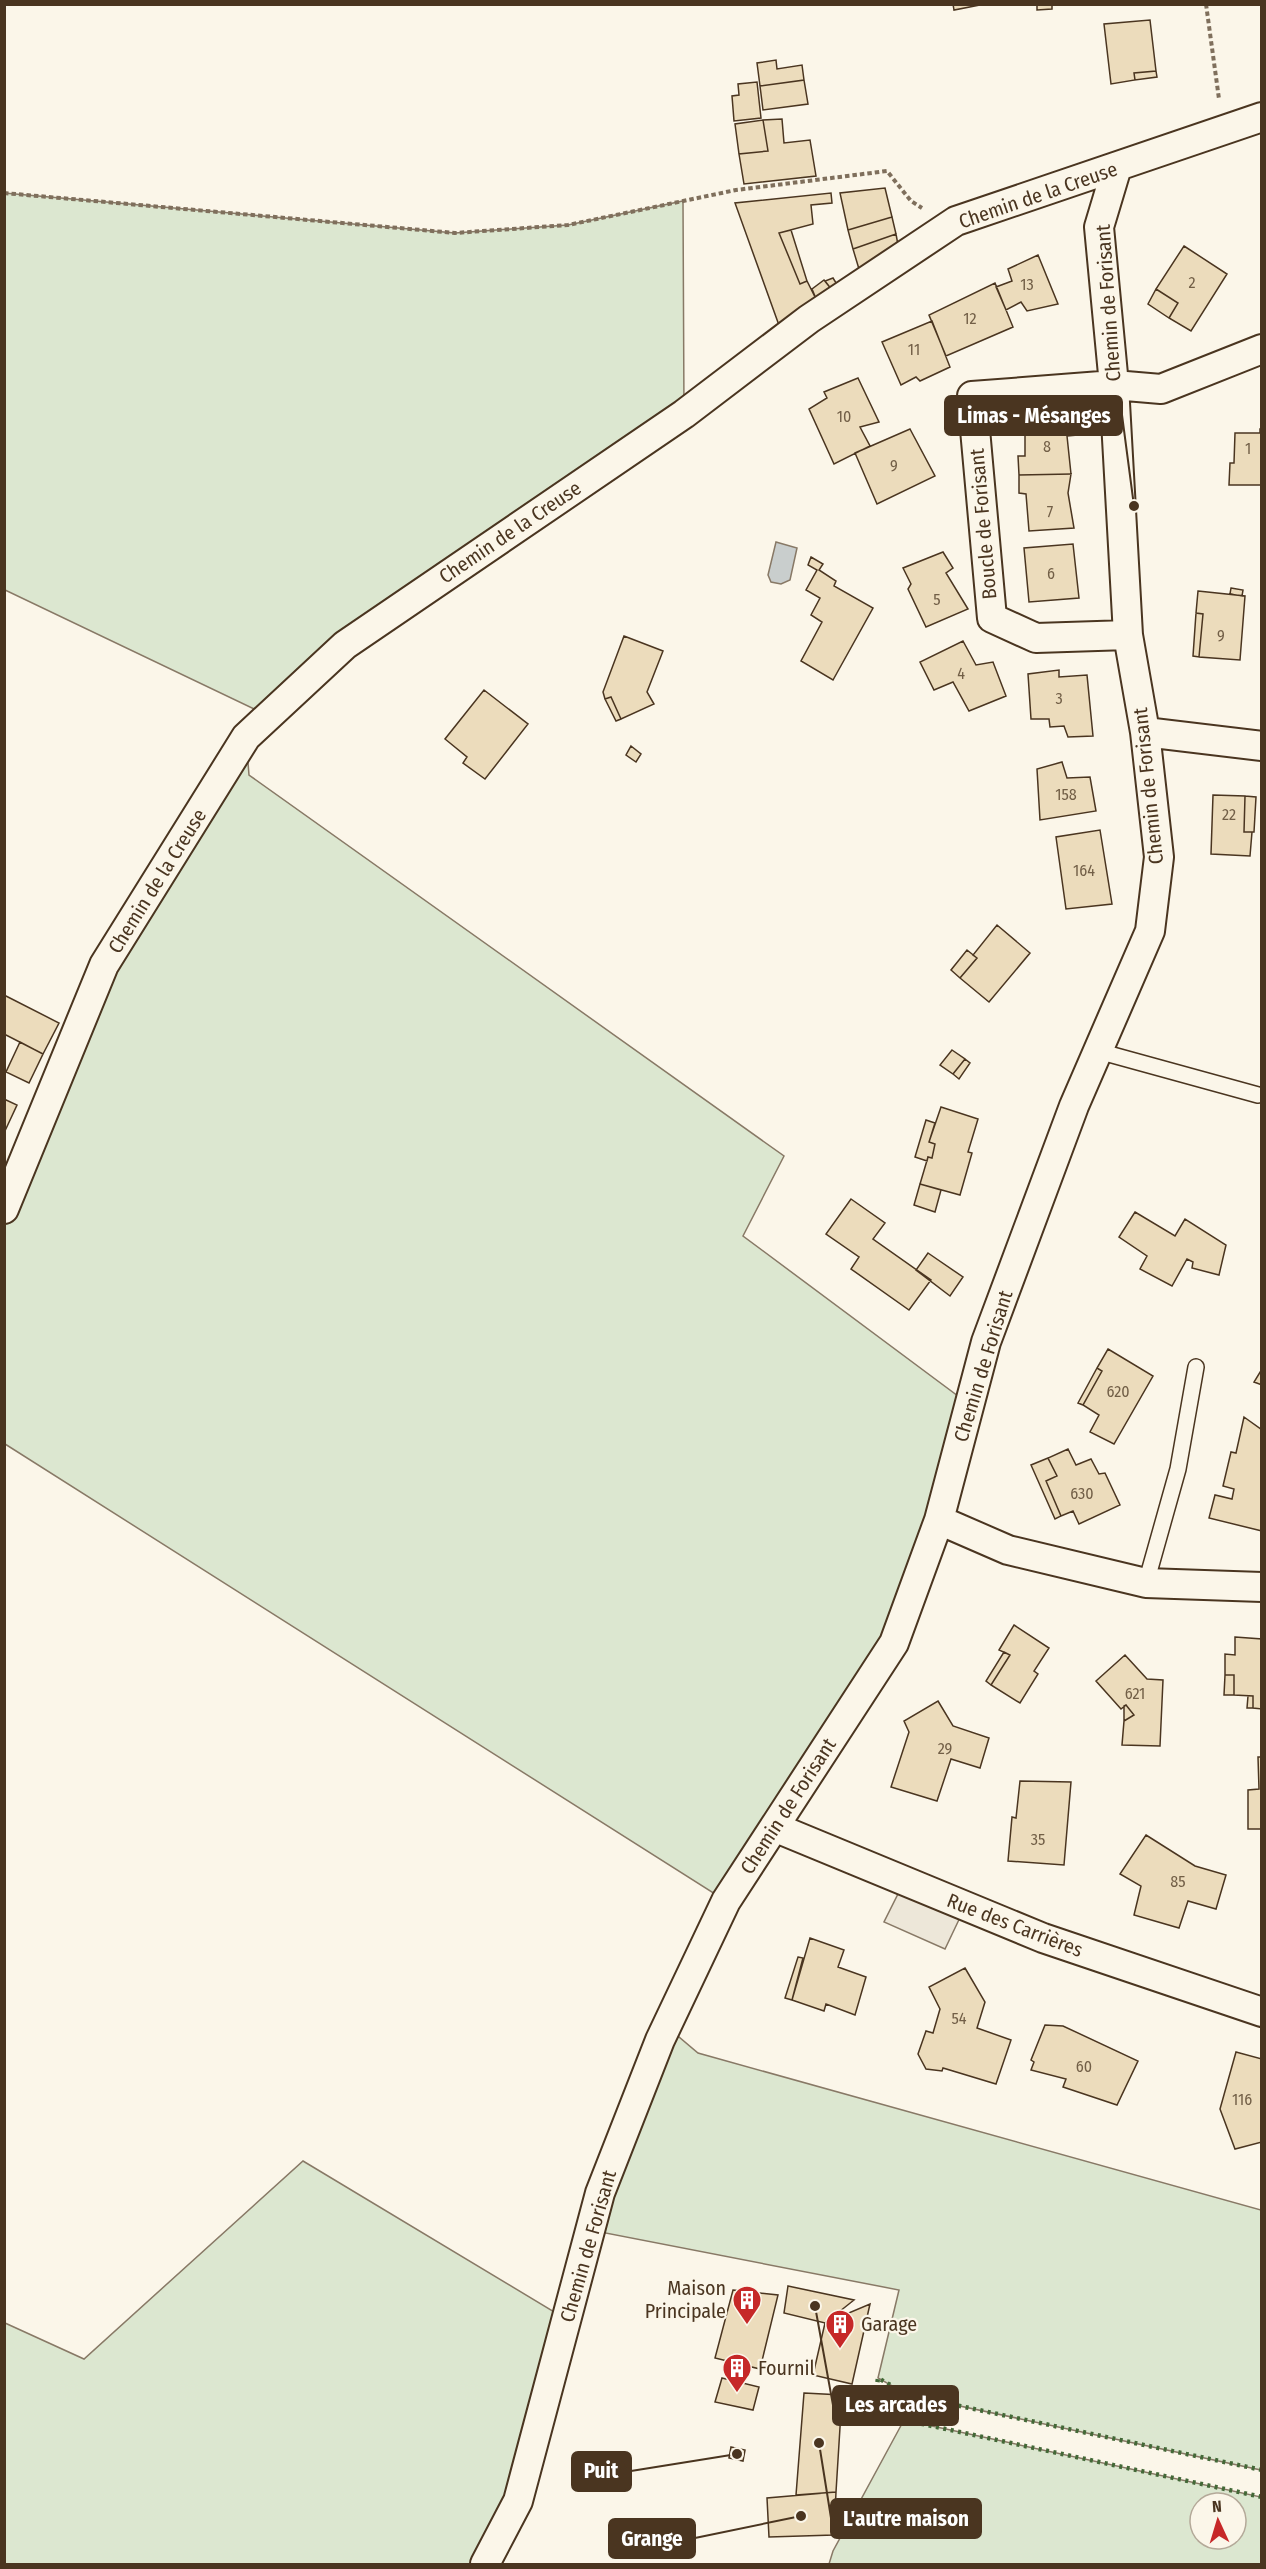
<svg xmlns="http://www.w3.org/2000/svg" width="1266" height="2569" font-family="'Fira Sans Condensed',sans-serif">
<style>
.green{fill:#dce7d0;stroke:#887966;stroke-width:1.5;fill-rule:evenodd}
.parking{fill:#ede7d9;stroke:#887966;stroke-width:1.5}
.water{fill:#c9cecd;stroke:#887966;stroke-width:1.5}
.building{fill:#ecdcbc;stroke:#4a3520;stroke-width:1.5}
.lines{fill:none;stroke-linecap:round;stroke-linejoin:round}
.service-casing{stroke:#4a3520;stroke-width:18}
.minor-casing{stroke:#4a3520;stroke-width:32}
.path{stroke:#7f6f5c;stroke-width:4;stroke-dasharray:4.5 3;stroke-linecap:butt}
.service{stroke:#fbf6e9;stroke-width:15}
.minor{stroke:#fbf6e9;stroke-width:28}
.hedge{stroke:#436837;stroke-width:4.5;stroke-dasharray:3 4.5;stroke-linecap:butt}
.labels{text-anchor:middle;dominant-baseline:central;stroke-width:4.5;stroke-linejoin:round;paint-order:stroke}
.number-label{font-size:16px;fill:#725f47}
.street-label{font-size:20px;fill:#4a3520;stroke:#fbf6e9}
.poi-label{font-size:20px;fill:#4a3520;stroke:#fbf6e9;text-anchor:start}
.leader{fill:none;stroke:#4a3520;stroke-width:2}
.callout-dot{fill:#4a3520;stroke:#fbf6e9;stroke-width:2}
.callout{fill:#4a3520;stroke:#4a3520;stroke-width:2}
.callout-label{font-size:21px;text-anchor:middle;font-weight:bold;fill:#fff}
</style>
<rect width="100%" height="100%" fill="#fbf6e9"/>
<!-- green -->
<path class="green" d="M4,193L455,233L568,225L683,201L684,414L269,716L5,590Z
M246,737L249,775L784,1156L743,1236L970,1405L894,1643L726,1901L5,1444L4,1209L104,965Z
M666,2026L698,2053L1261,2210V2470L908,2395L878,2378L899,2290L590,2230Z
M303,2161L566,2319L485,2564H5V2323L84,2359Z
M904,2420L1261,2497V2564H829L833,2551ZM1200,2503H1236V2539H1200Z"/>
<!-- parking -->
<path class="parking" d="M904,1882L965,1907L945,1949L884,1922Z"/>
<!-- water -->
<path class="water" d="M776,542L797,548L790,580L781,584L771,582L768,575Z"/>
<!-- building -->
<path class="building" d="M953,4H985L954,10Z
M1037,4H1052V9L1037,10Z
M1150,20L1156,71L1134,73L1135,80L1111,84L1104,24Z
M776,60L777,69L802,65L804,80L760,86L757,63Z
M1156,71L1157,77L1135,80L1134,73Z
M804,80L808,104L763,110L760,86Z
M757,82L761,118L734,121L732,96L739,95L738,84Z
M782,119L784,143L810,140L816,176L744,184L739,154L768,151L763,120Z
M763,120L768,151L739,154L735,124Z
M885,188L892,217L848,230L840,193Z
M831,193L832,203L811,205L813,224L779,233L800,284L807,281L817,301L780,328L735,203Z
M892,217L896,234L853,249L848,230Z
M791,230L807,281L800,284L779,233Z
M896,234L898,245L859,269L853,249Z
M1184,246L1227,274L1191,331L1169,318L1178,303L1156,289Z
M1038,255L1058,304L1027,311L1021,302L1006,310L996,287L1012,281L1008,269Z
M833,278L838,286L832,290L825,281Z
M824,280L832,290L817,301L812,289Z
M995,283L1013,327L946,356L929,315Z
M1156,289L1178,303L1169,318L1148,304Z
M932,321L950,367L920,381L916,377L901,385L882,342Z
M858,378L879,422L860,427L870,446L834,464L809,409L827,398L824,392Z
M1075,420L1077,435L1067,436L1071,474L1019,475L1018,456H1025V422Z
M910,429L935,476L877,504L855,453Z
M1260,429H1262V485H1229L1230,463H1234L1235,433H1260Z
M1071,474L1068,493L1074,528L1029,531L1026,494L1019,493V475Z
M1073,544L1079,598L1029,602L1024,548Z
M943,552L953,568L946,573L968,609L926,627L908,589L911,584L903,568Z
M811,557L823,564L819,570L836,581L834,586L873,608L833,680L801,661L822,622L811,615L820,598L806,590L817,570L808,565Z
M1231,588L1243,590L1242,596L1230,594Z
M1198,591L1245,596L1240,660L1199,657L1203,614L1196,613Z
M1196,613L1203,614L1199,657L1193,656Z
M624,636L663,651L647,692L654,704L621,719L611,697L605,699L603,692Z
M963,641L976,665L993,662L1006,696L969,711L953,682L934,690L920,662Z
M1059,670V677L1087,675L1093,736L1068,737L1064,726L1050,727L1049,719H1031L1028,674Z
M484,690L528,724L485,779L463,763L467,757L445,739Z
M611,697L621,719L616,721L605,699Z
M631,746L641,754L636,762L626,755Z
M1062,762L1067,778L1090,777L1096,811L1040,820L1037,769Z
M1213,795L1245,796L1244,832H1252L1250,856L1211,854Z
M1245,796L1256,797L1254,832H1244Z
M1100,830L1112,904L1066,909L1056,837Z
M997,925L1030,953L989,1002L960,978L977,958L973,955Z
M967,950L977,958L960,978L951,970Z
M4,995L59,1023L43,1054L4,1034Z
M20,1042L43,1054L29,1083L6,1072Z
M952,1050L965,1059L953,1074L940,1065Z
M965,1059L970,1063L959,1079L953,1074Z
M4,1099L17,1105L4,1133Z
M941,1107L978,1119L968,1152L972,1153L960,1195L920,1184L928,1157L932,1158L935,1144L929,1142Z
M926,1120L935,1123L929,1142L935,1144L932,1158L928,1157L927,1161L915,1157Z
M920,1184L941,1190L935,1212L914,1205Z
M851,1199L885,1223L873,1239L931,1280L909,1310L851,1269L859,1257L826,1234Z
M1135,1212L1175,1236L1185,1219L1226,1245L1219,1275L1192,1268L1193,1262L1187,1259L1172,1286L1140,1269L1147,1256L1119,1237Z
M928,1253L963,1277L950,1296L916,1270Z
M1108,1349L1153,1376L1114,1444L1090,1432L1099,1415L1083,1405L1102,1371L1097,1368Z
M1097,1368L1102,1371L1083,1405L1078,1403Z
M1262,1369V1385L1254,1382Z
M1244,1417L1262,1430V1531L1209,1518L1215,1495L1232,1499L1234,1489L1223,1486L1231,1452L1236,1453Z
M1068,1449L1076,1465L1091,1459L1099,1474L1105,1473L1120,1505L1079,1524L1073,1511L1061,1516L1046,1481L1057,1476L1048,1458Z
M1048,1458L1057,1476L1046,1481L1061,1516L1055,1519L1031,1465Z
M1014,1625L1049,1648L1034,1671L1038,1674L1020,1703L991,1685L1010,1655L999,1650Z
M1235,1637L1262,1639V1709L1253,1708V1696L1234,1695V1675H1225V1654L1235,1655Z
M1004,1652L1010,1655L991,1685L986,1681Z
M1125,1655L1147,1679L1163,1680L1160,1746L1122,1745L1124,1721L1134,1715L1126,1705L1121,1709L1096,1681Z
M1225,1675H1234V1695H1224Z
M1248,1696H1253V1708H1247Z
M938,1701L953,1726L989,1738L980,1768L951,1759L937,1801L891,1787L909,1732L904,1721Z
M1126,1705L1134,1715L1124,1721V1706Z
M1258,1757H1262V1829H1248V1790L1259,1789Z
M1020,1781L1071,1782L1064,1865L1008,1861L1012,1817L1016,1818Z
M1146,1835L1195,1866L1226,1875L1216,1909L1188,1901L1179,1928L1134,1915L1141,1886L1120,1874Z
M810,1938L844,1950L838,1967L866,1977L855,2015L826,2004L824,2011L792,2000Z
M798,1957L803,1958L792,2000L785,1998Z
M965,1968L985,2002L977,2028L1011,2040L996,2084L943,2068L942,2071L926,2069L918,2054L926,2031L933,2033L940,2009L929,1987Z
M1045,2025L1063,2026L1138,2061L1117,2105L1063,2087L1066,2079L1031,2070L1034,2062L1031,2060Z
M1236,2052L1262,2059V2142L1235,2149L1220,2109Z
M788,2286L854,2300L825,2323L784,2313Z
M733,2290L778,2295L760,2369L715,2358Z
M870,2304L852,2384L813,2375L825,2323Z
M722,2378L759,2387L753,2410L715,2402Z
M804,2393L842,2395L836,2492L796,2495Z
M731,2447L745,2450L743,2461L729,2458Z
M836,2492L834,2535L769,2537L767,2498Z"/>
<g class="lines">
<!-- service casing -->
<g class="service-casing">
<path id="service" d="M1098,1051L1258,1095
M1146,1583L1178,1469L1196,1367"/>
</g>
<!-- minor casing -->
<g class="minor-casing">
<path id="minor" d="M1128,635L1036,638L992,618L972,396L1114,385L1161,389L1262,349
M1145,732L1262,746
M4,1209L104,965L246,737L345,645L684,414L809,319L956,221L1262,117
M939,1520L1008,1550L1146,1583L1262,1587
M774,1827L1043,1938L1262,2012
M485,2564L518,2501L600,2193L660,2040L726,1901L894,1643L939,1520L986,1342L1074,1106L1150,931L1159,857L1145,732L1128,635L1114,385L1099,227L1117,167"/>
</g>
<!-- path -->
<path class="path" d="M1206,4L1219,99
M4,193L455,233L568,225L736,190L887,171L911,201L922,208"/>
<!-- service -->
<use href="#service" class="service"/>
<!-- minor -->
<use href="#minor" class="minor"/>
<!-- hedge -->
<path class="hedge" d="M1262,2470L908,2395L878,2378L872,2419L904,2420L1262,2497"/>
</g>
<!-- icons -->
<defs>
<g id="building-pin" transform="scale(1.5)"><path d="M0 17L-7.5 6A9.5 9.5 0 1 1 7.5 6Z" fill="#c62828" stroke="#fbf6e9"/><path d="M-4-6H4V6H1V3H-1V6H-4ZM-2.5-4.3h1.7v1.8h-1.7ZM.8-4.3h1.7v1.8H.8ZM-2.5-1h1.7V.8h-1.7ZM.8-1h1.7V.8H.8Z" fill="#fff"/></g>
</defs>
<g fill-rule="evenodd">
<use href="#building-pin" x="747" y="2300"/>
<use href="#building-pin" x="840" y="2324"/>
<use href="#building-pin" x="737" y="2368"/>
</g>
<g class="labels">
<!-- number labels -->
<g class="number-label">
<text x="1192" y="282">2</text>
<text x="1027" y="284">13</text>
<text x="970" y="318">12</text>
<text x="914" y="349">11</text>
<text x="844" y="416">10</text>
<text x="1047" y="446">8</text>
<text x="1248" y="448">1</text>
<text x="894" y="465">9</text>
<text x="1050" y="511">7</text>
<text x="1051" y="573">6</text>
<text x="937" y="599">5</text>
<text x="1221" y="635">9</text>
<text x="961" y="673">4</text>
<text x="1059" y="698">3</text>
<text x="1066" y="794">158</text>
<text x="1229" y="814">22</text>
<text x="1084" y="870">164</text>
<text x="1118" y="1391">620</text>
<text x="1082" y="1493">630</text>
<text x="1135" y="1693">621</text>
<text x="945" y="1748">29</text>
<text x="1038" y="1839">35</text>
<text x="1178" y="1881">85</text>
<text x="959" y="2018">54</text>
<text x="1084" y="2066">60</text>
<text x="1242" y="2099">116</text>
</g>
<!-- street labels -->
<g class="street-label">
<text transform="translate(1038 195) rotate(-19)">Chemin de la Creuse</text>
<text transform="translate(1108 303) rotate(-94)">Chemin de Forisant</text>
<text transform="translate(983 524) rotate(-95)">Boucle de Forisant</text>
<text transform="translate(510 532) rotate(-34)">Chemin de la Creuse</text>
<text transform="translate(1148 786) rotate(-96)">Chemin de Forisant</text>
<text transform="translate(157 881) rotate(-58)">Chemin de la Creuse</text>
<text transform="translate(983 1366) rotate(-73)">Chemin de Forisant</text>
<text transform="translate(788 1806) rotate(-57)">Chemin de Forisant</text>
<text transform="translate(1015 1925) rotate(21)">Rue des Carrières</text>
<text transform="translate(588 2246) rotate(-74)">Chemin de Forisant</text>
</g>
<!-- poi labels -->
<g class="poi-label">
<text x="726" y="2288" text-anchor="end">Maison<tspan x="726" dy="23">Principale</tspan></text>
<text x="861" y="2324">Garage</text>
<text x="758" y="2368">Fournil</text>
</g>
</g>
<!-- callouts -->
<path class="leader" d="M1134 506L1122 415M815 2306L833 2405M737 2454L631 2471M819 2443L831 2518M801 2516L695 2538"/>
<g class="callout-dot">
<circle cx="1134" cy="506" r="6"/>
<circle cx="815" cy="2306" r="6"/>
<circle cx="737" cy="2454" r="6"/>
<circle cx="819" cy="2443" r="6"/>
<circle cx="801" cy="2516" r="6"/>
</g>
<g class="callout">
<rect x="945" y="396" width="177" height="39" rx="6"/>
<rect x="833" y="2386" width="125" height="39" rx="6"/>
<rect x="572" y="2452" width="59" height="39" rx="6"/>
<rect x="831" y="2499" width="150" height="39" rx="6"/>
<rect x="609" y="2519" width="86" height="39" rx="6"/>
</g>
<g class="callout-label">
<text x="1034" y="423">Limas - Mésanges</text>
<text x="896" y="2412">Les arcades</text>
<text x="601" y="2478">Puit</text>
<text x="906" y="2526">L'autre maison</text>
<text x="652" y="2546">Grange</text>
</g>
<!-- border -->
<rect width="1266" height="2569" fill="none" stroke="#4a3520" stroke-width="12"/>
<!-- north arrow -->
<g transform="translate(1218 2521) rotate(356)"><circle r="28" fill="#fbf6e9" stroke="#b4a999" stroke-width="1.5"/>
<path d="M0-4.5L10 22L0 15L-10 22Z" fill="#c62828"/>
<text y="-9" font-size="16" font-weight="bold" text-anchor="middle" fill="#4a3520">N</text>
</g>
</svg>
